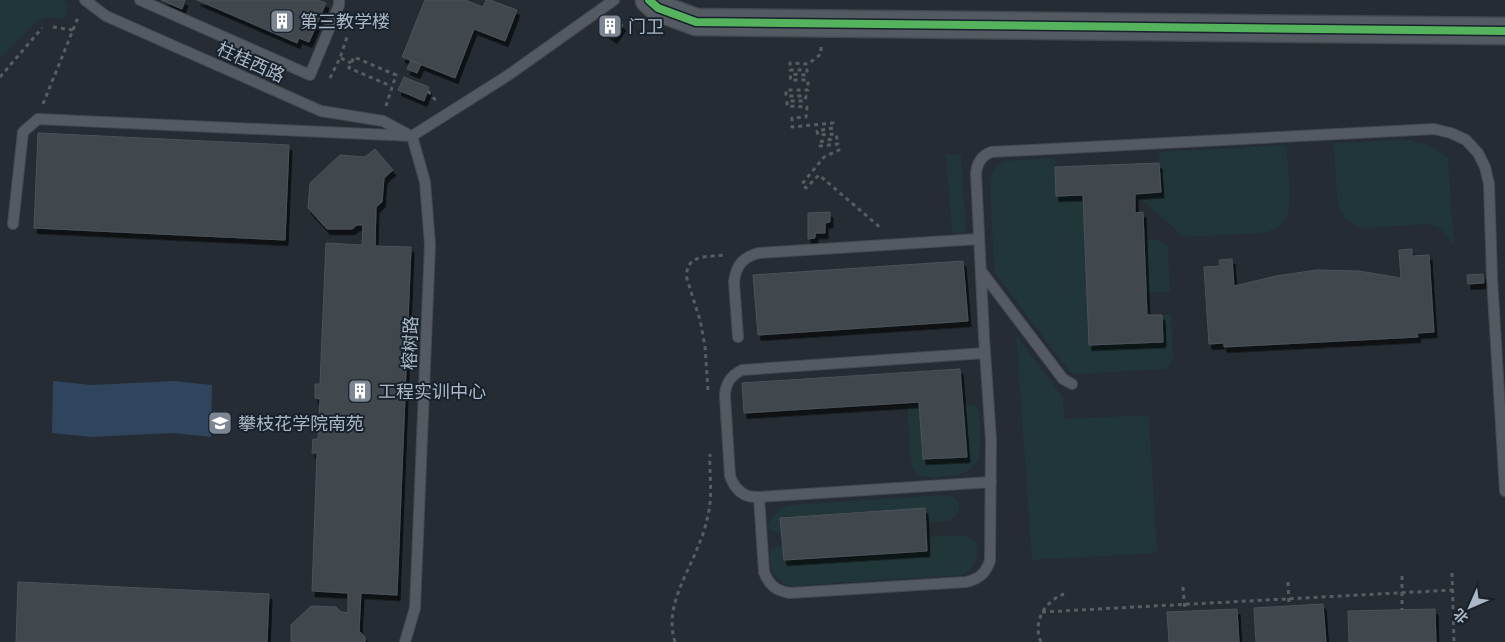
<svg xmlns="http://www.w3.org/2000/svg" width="1505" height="642" font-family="'DejaVu Sans','Noto Sans SC',sans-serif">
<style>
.green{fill:#213639}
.water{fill:#2f455d}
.building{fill:#40464d;stroke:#4c535b;filter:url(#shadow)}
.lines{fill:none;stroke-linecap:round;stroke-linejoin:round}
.service-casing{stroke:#43494f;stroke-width:12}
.tertiary-casing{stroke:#43494f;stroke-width:29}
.path{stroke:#565e64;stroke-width:3;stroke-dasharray:4 4;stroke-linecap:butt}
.service{stroke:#545a62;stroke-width:10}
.tertiary{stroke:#545a62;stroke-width:26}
.cycleway-casing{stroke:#18222d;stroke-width:11}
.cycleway{stroke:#56b35d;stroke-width:8}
.labels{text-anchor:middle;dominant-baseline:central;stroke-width:4;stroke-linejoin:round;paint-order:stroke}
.poi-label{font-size:18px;fill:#acb8c6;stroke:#18222d;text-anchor:start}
.street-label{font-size:18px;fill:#acb8c6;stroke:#18222d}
</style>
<defs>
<filter id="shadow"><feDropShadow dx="3" dy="5.5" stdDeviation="0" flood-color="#0009"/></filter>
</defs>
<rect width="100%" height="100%" fill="#252c33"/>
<!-- green -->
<path class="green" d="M0,0H65L68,7L64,20L50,17L37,21L0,59Z
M1401,140C1420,141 1434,145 1448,158L1454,248C1449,235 1443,228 1428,224L1365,228C1337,222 1337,204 1336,179C1335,167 1334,155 1334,143Z
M1286,145C1287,165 1296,209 1282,224C1277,229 1270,231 1264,233L1184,237L1135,194L1161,192L1159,152Z
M946,155H961L966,233H952Z
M1055,158L1056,196L1083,195L1089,345L1163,342L1162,315L1171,314L1173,360L1166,369L1078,374L1070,372L994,272L990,182L993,170L1003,161Z
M1144,240H1159L1168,248L1170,292L1146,293Z
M1016,335L1063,397L1064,419L1149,415L1157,553L1032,560Z
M908,402H919L923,459L967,457L963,405H974L977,407C980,414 980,425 980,433C983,468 971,475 939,477C930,477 920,479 914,470C908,461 908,415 908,402Z
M943,495L953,497L959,504V512L950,521L926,523L924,508L781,517V532H774L768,529C770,516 778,509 790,505Z
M962,535C986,538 980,567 962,575L791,586C786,585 781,582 777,578C772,573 767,557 771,550C773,546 779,547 783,546L784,560L927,551V537Z"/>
<!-- water -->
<path class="water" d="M53,381L92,385L174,381L212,385L211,437L173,433L91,437L52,433Z"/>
<!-- building -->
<path class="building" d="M161,0H185L182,9Z
M197,0H318L326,3L309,42L299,38L297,43Z
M425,0H465L483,7L486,0H490L517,10L505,41L474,29L455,78L402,57Z
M607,14L623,25L614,38L598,27Z
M411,60L421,64L417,73L407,69Z
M404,77L429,87L424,101L398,90Z
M38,133L289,145L285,240L34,228Z
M375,149L393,170L384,178L382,202L376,207L375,246L411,247L397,595L361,593L359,631L365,637V642H291V625L311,606L336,607L341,612L348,613V593L312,591L317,453H312L313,439H318L320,399L315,398V384H320L326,243L362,245L363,225H357L352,229H327L308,208L310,183L340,155L365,157Z
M1159,163L1161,192L1135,194V213L1143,212L1147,315H1162L1163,342L1089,345L1083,195L1056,196L1055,167Z
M830,212V222L825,223V233H815V238L808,239V213Z
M1412,249V256L1429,255L1434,332L1417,333L1418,337L1224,347V343L1209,344L1204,267L1220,266L1219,260L1232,259L1234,286L1276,276L1317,270L1359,271L1401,278L1399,250Z
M963,261L968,321L758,335L753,275Z
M1483,274L1484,283L1468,284L1467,275Z
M960,369L967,457L923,459L919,402L744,413L742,383Z
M925,508L927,551L784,560L780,518Z
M18,582L269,594L267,642H16Z
M1323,604L1326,642H1256L1254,608Z
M1237,609L1239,642H1169L1167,612Z
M1435,609L1436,642H1349L1348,611Z"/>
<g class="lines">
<!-- service casing -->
<g class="service-casing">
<path id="service" d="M85,0L106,16L321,111L383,121L409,135
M140,0L310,75L339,5V0
M13,224L23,132L38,119L412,136L507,76L614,0
M981,271L1063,379L1072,384
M738,337L734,282C736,265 743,257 759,253L979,239
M985,353L742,370C730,376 725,384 725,397L730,476C735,490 744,498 759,497L991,482
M759,497L764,572C769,585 776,591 790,593L966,582C979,579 985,574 990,561L991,440L984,337L976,173C977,163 981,156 991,152L1434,129L1451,133L1466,140L1478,153L1485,167L1489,184L1492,278L1505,491
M405,642L415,608L430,245L425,182L412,136"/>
</g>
<!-- tertiary casing -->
<g class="tertiary-casing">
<path id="tertiary" d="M649,0L658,8L696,22L1505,31"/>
</g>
<!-- path -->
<path class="path" d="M53,27L73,30
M821,47V54L808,64L790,63V70H807V75L791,74L790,80H808V90H786V96H806L805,101H787V106L807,107L806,117L792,118V127L833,123V128L817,131L818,135L836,134L837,138L819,142L820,146L838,144L839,150L824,157L802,184L806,188L819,175L882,229
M341,58L351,63
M0,77L42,28
M330,78L340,58L347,37
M428,91L437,102
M43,104L79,15
M386,106L396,75L354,57L349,68L391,86
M708,390L705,346L700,320L687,279C684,254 707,257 726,255
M1452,573L1454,642
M1402,576V610
M1288,582L1289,606
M1183,587L1185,611
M1042,612L1453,590
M675,642C664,607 687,576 699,544C703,535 706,525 708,515C713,495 709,474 710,454
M1041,642C1032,622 1045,601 1064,594"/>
<!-- service -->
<use href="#service" class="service"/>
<!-- tertiary -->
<use href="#tertiary" class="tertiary"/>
<!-- cycleway casing -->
<g class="cycleway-casing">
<path id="cycleway" d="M649,0L658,8L696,22L1505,31"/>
</g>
<!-- cycleway -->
<use href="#cycleway" class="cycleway"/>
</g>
<!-- icons -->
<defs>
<g id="building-square" transform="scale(1.25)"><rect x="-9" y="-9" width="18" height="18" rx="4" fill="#7d8793" stroke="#18222d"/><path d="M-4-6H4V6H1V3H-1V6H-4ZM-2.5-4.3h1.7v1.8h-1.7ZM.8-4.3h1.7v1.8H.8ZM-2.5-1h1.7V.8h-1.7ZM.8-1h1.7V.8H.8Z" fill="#fff"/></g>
<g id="university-square" transform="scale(1.25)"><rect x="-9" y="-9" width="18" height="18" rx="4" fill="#7d8793" stroke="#18222d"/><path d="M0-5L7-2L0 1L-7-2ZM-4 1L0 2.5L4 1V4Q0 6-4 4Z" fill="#fff"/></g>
</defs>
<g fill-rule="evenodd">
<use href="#building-square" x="282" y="21"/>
<use href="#building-square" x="610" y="26"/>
<use href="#building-square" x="360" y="391"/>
<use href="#university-square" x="220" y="423"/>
</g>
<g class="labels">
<!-- poi labels -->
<g class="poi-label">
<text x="300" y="21">第三教学楼</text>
<text x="628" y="26">门卫</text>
<text x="378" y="391">工程实训中心</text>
<text x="238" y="423">攀枝花学院南苑</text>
</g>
<!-- street labels -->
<g class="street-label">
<text transform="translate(251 62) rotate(24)">柱桂西路</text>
<text transform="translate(410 343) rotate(-88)">榕树路</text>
</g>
</g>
<!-- north arrow -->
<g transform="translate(1470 607) rotate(225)" stroke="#18222d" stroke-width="4" paint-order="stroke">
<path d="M0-4L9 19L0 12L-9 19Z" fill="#acb8c6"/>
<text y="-8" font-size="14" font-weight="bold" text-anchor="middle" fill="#acb8c6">北</text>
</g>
</svg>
